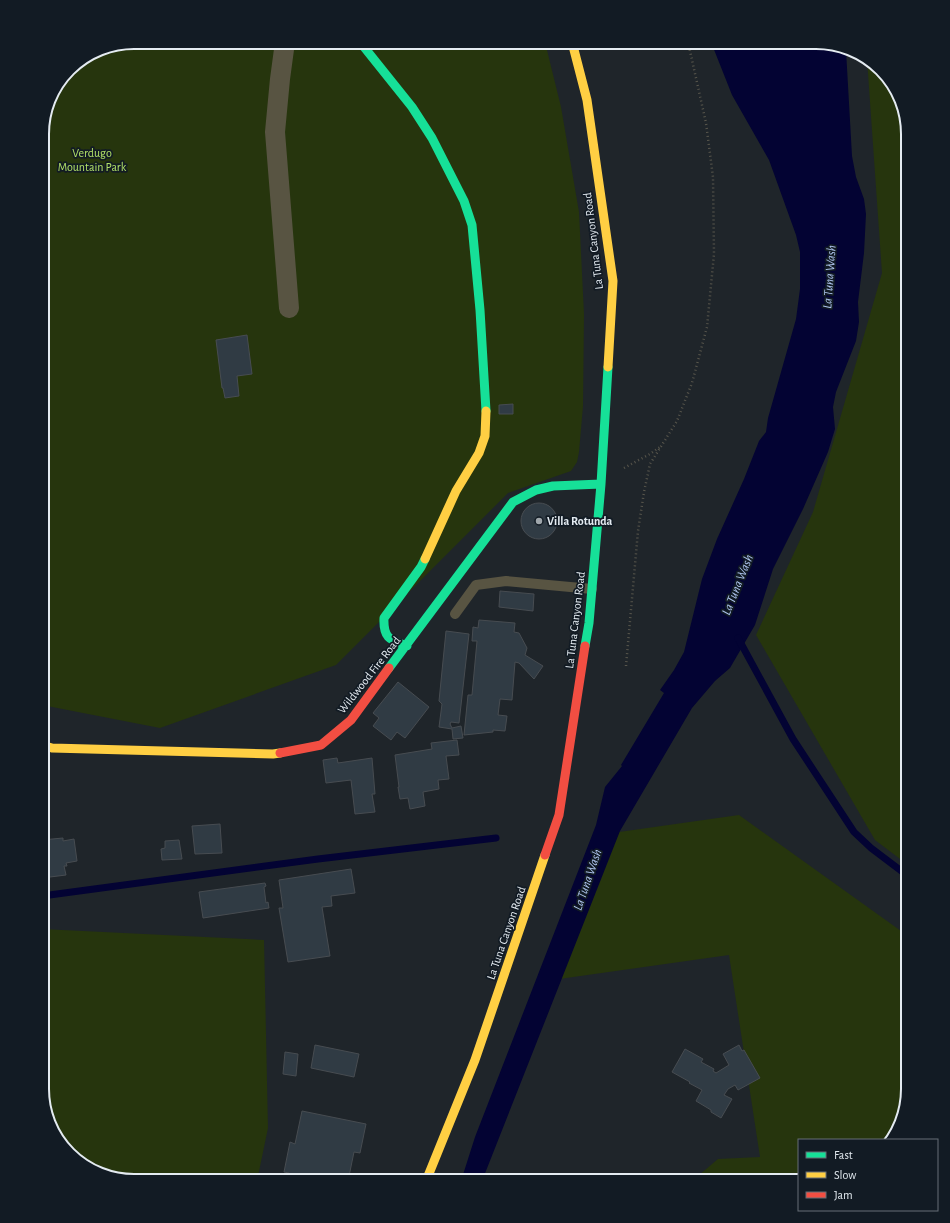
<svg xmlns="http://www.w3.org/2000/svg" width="950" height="1223" font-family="'Alegreya Sans',sans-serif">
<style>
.green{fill:#26350d}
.water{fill:#030333}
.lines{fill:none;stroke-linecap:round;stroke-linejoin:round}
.stream{stroke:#030333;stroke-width:7}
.building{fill:#303b44;stroke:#474c51}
.path{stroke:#58564c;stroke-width:2.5;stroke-dasharray:1 3;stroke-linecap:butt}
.lane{stroke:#585442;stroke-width:10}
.street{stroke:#585442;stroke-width:20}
.fast{stroke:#16e098;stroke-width:9}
.slow{stroke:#ffcf43;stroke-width:9}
.jam{stroke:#f24e42;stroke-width:9}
.poi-dot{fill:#9fa6ab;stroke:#121b24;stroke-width:1.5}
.labels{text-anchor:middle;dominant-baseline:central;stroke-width:3.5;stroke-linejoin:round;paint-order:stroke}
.park-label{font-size:12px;fill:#b2e167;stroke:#121b24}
.street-label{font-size:12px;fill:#e4ebf1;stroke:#121b24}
.poi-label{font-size:12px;font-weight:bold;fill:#e4ebf1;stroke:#121b24;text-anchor:start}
.water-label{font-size:13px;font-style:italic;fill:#afc5ef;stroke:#121b24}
.rim{fill:none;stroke:#e4ebf1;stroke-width:2}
</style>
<rect width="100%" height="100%" fill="#1f252a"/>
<!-- green -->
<path class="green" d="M134,42H545L561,107L579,212L584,314L583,406L579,452L577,462L571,471L508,493L336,665L160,728L42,705V128L52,93L73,65L99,49Z
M867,59L893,83L908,134V865L875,840L756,635L813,512L882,273Z
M739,815L908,936V1089L896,1135L891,1140H799V1181H692L718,1159L760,1157L729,955L552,980L598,835Z
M42,929L264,940L268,1128L257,1181H134L88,1169L57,1140L42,1089Z"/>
<!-- water -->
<path class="water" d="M711,42H822L846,50L852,156L856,177L864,199L866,214L864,253L858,302L859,322L856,341L836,392L833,407L835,429L828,452L803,509L773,569L755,625L730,668L715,681L692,708L620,831L482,1181H461L475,1137L596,825L605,787L622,766L621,765L664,693L660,690L674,670L684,652L702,579L717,539L744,479L759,441L766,432L768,418L796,319L800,289V252L796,235L769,160L732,95Z"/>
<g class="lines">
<!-- stream -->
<path class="stream" d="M738,638L793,739L854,832L871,848L908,876
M42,896L318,859L496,838"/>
</g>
<!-- building -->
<path class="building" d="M247,335L252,374L237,376L239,396L225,398L223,388H222L216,340Z
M513,404V414H499V405Z
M521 521a18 18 0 1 1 36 0a18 18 0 1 1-36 0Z
M500,591L534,594L533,611L499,607Z
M479,620L515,623L514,632L519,633L527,648L525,655L543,666L534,679L519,663L515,662L512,700L500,699L498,715L507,716L505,731L493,730V732L464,735L468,695H472L477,641H472L473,627L478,628Z
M446,631L469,634L459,723L451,722L450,724L452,728L461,726L463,738L453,739L452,729L439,727L442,704L439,701Z
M398,682L429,707L405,738L397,732L391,740L373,726L379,718L373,713Z
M457,740L459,755L446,756L449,779L438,780L439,789L423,792L425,806L410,809L408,798L400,799L398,787H399L395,755L432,749L431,743Z
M337,758L338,763L372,758L375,794H372L375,812L355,814L351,780L326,783L323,760Z
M220,824L222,853L195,854L192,826Z
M63,838V841L74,839L77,861L66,863L67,866H64L66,875L42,878V840Z
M179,840L182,859L162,860L161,849L165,848V841Z
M351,869L355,893L331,896L332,906L322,907L330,956L288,962L279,908H283L279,880Z
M265,883L266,886L264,887L266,903L268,902L269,908L203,918L199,892Z
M315,1045L359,1054L354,1077L311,1068Z
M739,1045L742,1051L744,1050L760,1078L738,1090L735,1085L728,1089L724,1095L732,1099L721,1118L711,1112V1110L696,1101L702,1090L689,1083L690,1082L672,1072L685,1049L703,1059L701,1062L714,1069L713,1071L716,1073L729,1065L723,1054Z
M285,1052L298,1054L296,1076L283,1074Z
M302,1111L366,1124L360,1153L354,1152L348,1181H287L289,1173L284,1172L290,1142L295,1144Z"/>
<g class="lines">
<!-- path -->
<path class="path" d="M624,468L650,454L660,447
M626,666L638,531L644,492L650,464L677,421L692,383L707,327L714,254L713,177L706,123L688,42"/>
<!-- lane -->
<path class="lane" d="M455,614L476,585L506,581L592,589"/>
<!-- street -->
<path class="street" d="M285,42L280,79L275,132L289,308"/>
<!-- fast -->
<path class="fast" d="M360,42L412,107L432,138L464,201L472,225L480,310L486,411
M407,646C391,640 383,639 384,618L421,567L425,559
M585,646L589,623L601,484L608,367
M389,668L513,502L536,490L553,486L601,484"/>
<!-- slow -->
<path class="slow" d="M572,42L587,100L613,281L608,367
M425,559L456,491L479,453L485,436L486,411
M42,745L52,748L273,754L280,753
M426,1181L475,1060L545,855"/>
<!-- jam -->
<path class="jam" d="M280,753L321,745L351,720L389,668
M545,855L559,815L585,646"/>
</g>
<!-- markers -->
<circle class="poi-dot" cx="539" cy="521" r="4"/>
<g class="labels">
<!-- park labels -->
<g class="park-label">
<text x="92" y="153">Verdugo<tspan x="92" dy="14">Mountain Park</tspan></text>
</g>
<!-- street labels -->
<g class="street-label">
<text transform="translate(593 241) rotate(-97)">La Tuna Canyon Road</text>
<text transform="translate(575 620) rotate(-83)">La Tuna Canyon Road</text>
<text transform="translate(369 675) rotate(-52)">Wildwood Fire Road</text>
<text transform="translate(506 933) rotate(-71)">La Tuna Canyon Road</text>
</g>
<!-- poi labels -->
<g class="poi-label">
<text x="547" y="521">Villa Rotunda</text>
</g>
<!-- water labels -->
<g class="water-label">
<text transform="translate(830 277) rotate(-86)">La Tuna Wash</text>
<text transform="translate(738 585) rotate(-68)">La Tuna Wash</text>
<text transform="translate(588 880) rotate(-71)">La Tuna Wash</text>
</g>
</g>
<!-- crop -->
<path d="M0 0H950V1223H0ZM134 49H816A85 85 0 0 1 901 134V1089A85 85 0 0 1 816 1174H134A85 85 0 0 1 49 1089V134A85 85 0 0 1 134 49Z" fill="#121b24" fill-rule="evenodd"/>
<path class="rim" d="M134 49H816A85 85 0 0 1 901 134V1089A85 85 0 0 1 816 1174H134A85 85 0 0 1 49 1089V134A85 85 0 0 1 134 49Z"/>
<!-- legend -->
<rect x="798" y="1139" width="140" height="72" fill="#121b24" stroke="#666e76"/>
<rect x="806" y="1152" width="20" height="6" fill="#16e098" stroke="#666e76"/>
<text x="834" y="1159" font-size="12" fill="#e4ebf1">Fast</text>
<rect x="806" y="1172" width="20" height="6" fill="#ffcf43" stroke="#666e76"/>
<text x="834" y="1179" font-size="12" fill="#e4ebf1">Slow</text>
<rect x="806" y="1192" width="20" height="6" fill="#f24e42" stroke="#666e76"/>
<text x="834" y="1199" font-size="12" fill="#e4ebf1">Jam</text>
</svg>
